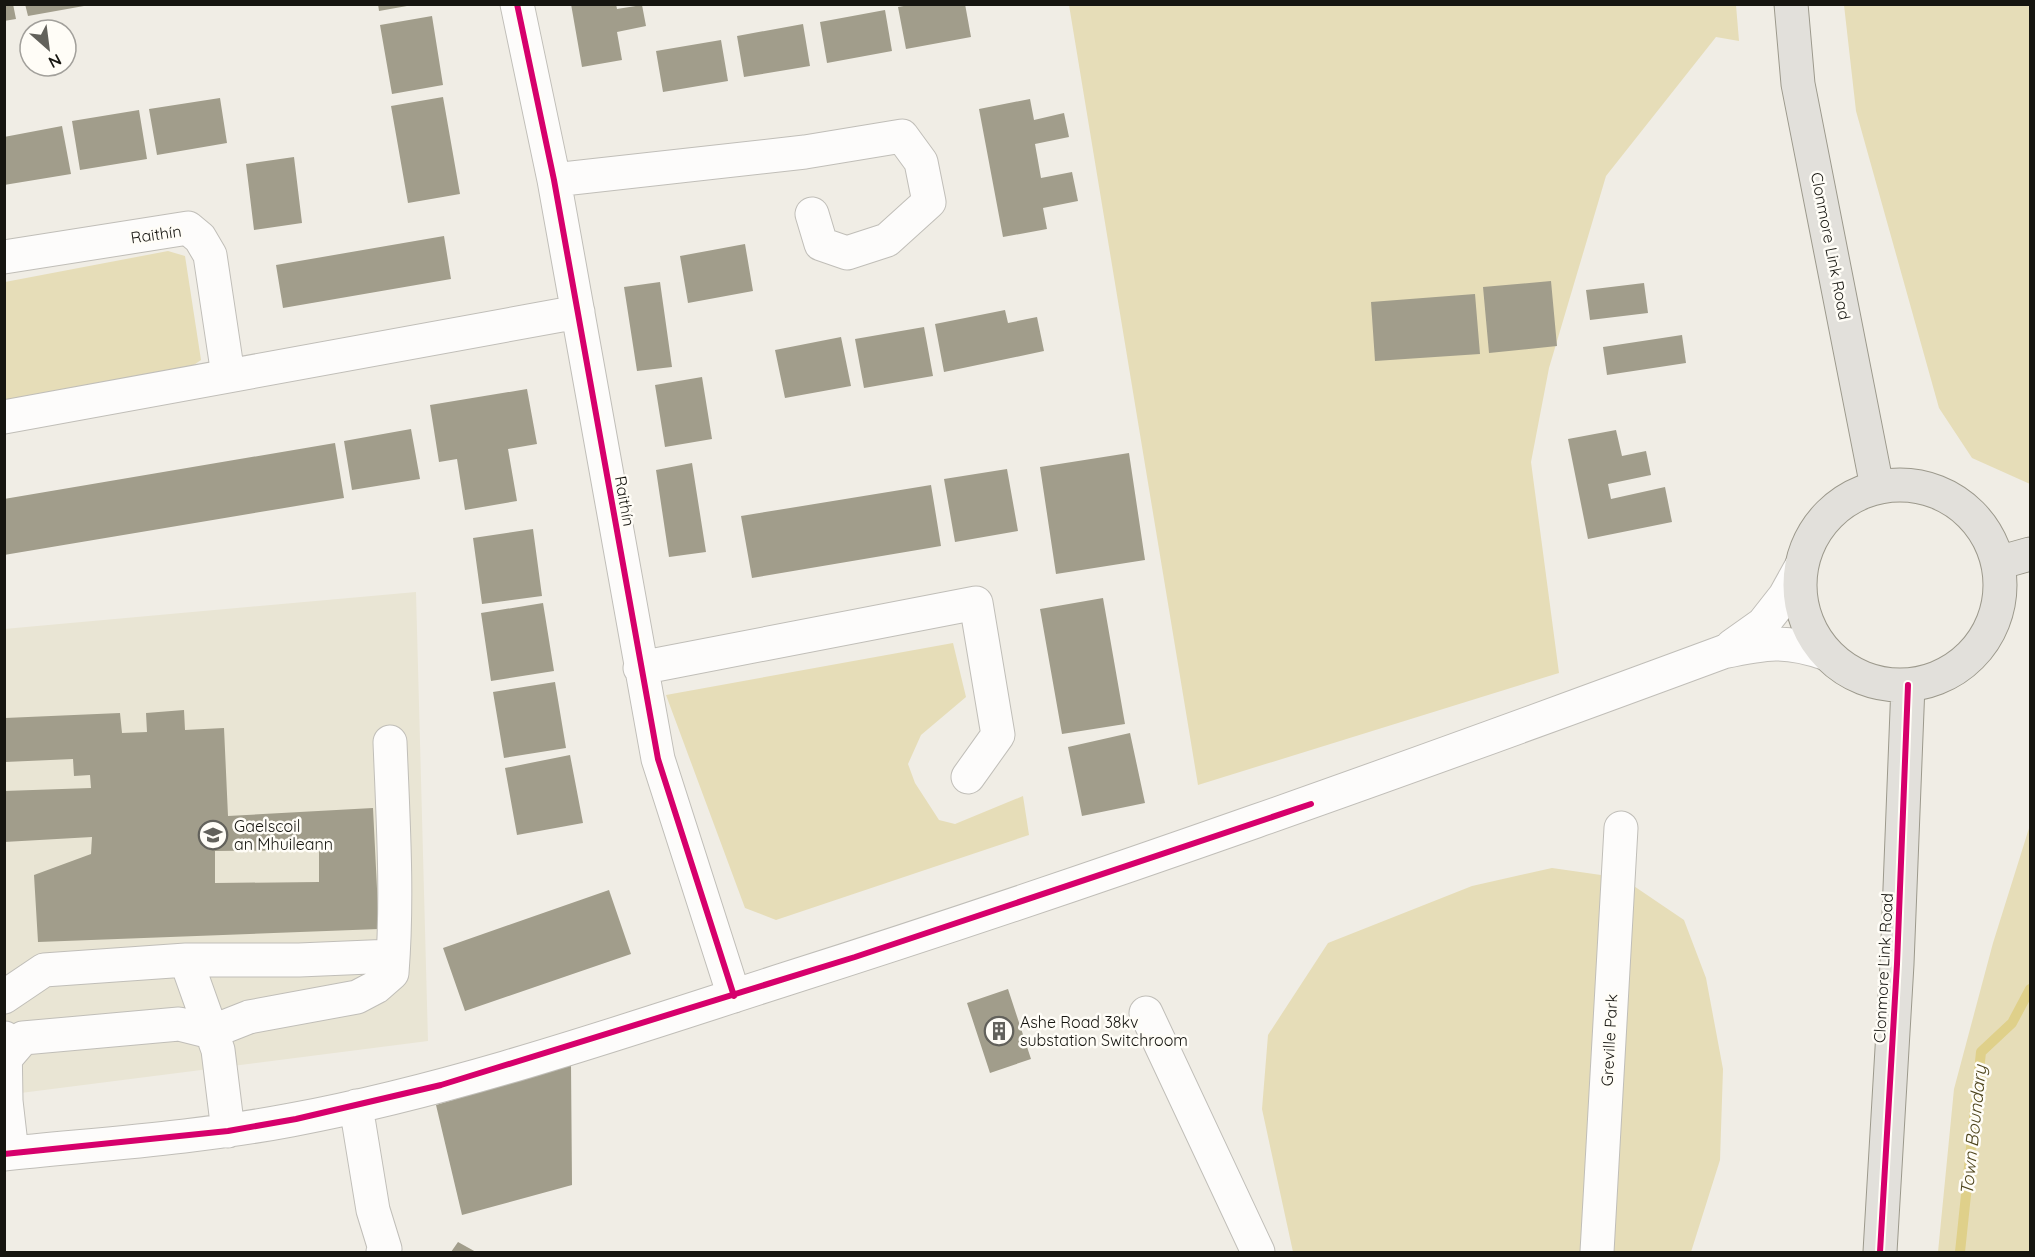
<svg xmlns="http://www.w3.org/2000/svg" width="2035" height="1257" font-family="Quicksand,sans-serif">
<style>
.built{fill:#e9e5d4}
.green{fill:#e6ddb8}
.lines{fill:none;stroke-linecap:round;stroke-linejoin:round}
.stream{stroke:#dfd08a;stroke-width:10}
.building{fill:#a19d8b;fill-rule:evenodd}
.minor-casing{stroke:#c0beb8;stroke-width:35}
.major-casing{stroke:#9c998c;stroke-width:35}
.minor{stroke:#fdfcfb;stroke-width:33}
.major{stroke:#e2e0db;stroke-width:33}
.cycleway-casing{stroke:#fffdf7;stroke-width:10}
.cycleway{stroke:#d6006c;stroke-width:6}
.labels{text-anchor:middle;dominant-baseline:central;stroke-width:5;stroke-linejoin:round;paint-order:stroke}
.street-label{font-size:16px;fill:#161510;stroke:#fffdf7}
.poi-label{font-size:16px;fill:#161510;stroke:#fffdf7;text-anchor:start}
.water-label{font-size:18px;font-style:italic;fill:#4e451d;stroke:#fffdf7}
</style>
<rect width="100%" height="100%" fill="#f0ede5"/>
<!-- built -->
<path class="built" d="M416,592L428,1041L5,1095L4,629Z"/>
<!-- green -->
<path class="green" d="M1069,5H1736L1739,41L1716,37L1606,176L1549,368L1531,462L1559,673L1198,785Z
M1844,5H2030V484L1972,458L1939,408L1856,111Z
M168,251L185,256L201,360L188,369L5,400V282Z
M953,643L966,697L921,735L908,764L915,783L939,820L955,824L1023,796L1029,835L776,920L745,908L666,695Z
M2030,825V1252H1938L1954,1089L1993,943Z
M1552,868L1622,878L1684,920L1706,978L1723,1069L1720,1160L1691,1252H1293L1262,1109L1268,1035L1328,943L1472,886Z"/>
<g class="lines">
<!-- stream -->
<path class="stream" d="M1960,1252L1981,1052L2012,1023L2030,989"/>
</g>
<!-- building -->
<path class="building" d="M4,4H13L16,19L4,21Z
M25,4H84V6L28,16Z
M378,4H407V6L379,11Z
M571,4H616L617,9L642,5L646,26L617,32L622,60L582,67Z
M915,4H965L971,37L906,49L898,7Z
M885,10L892,51L827,63L820,22Z
M432,16L443,85L392,94L380,25Z
M803,24L810,66L744,77L737,36Z
M721,40L728,81L663,92L656,51Z
M443,97L460,194L408,203L391,106Z
M220,98L227,143L157,155L149,109Z
M1030,99L1034,120L1064,113L1069,137L1035,144L1041,178L1072,172L1078,201L1043,208L1047,229L1003,237L979,109Z
M139,110L147,159L80,170L72,121Z
M62,126L71,174L4,185V137Z
M294,157L302,223L254,230L246,164Z
M444,236L451,279L283,308L276,265Z
M745,244L753,291L688,303L680,256Z
M1551,281L1557,346L1489,353L1483,287Z
M660,282L672,367L637,371L624,287Z
M1644,283L1648,313L1590,320L1586,290Z
M1475,294L1480,354L1375,361L1371,302Z
M1005,310L1008,323L1037,317L1044,351L944,372L935,324Z
M924,327L933,376L864,388L855,339Z
M1682,335L1686,363L1607,375L1603,347Z
M841,337L851,386L785,398L775,350Z
M702,377L712,439L665,447L655,385Z
M527,389L537,444L508,449L517,501L465,510L457,459L439,462L430,405Z
M411,429L420,479L352,490L344,441Z
M1616,430L1622,456L1646,451L1651,475L1608,484L1611,499L1665,487L1672,522L1588,539L1568,439Z
M335,443L344,498L4,555V499Z
M1129,453L1145,560L1056,574L1040,467Z
M692,463L706,552L669,557L656,470Z
M1007,469L1018,531L955,542L944,479Z
M931,485L941,546L752,578L741,516Z
M533,529L542,596L482,604L473,538Z
M1103,598L1125,724L1062,734L1040,609Z
M543,603L554,671L491,681L481,613Z
M555,682L566,748L504,758L493,692Z
M184,710L185,730L224,728L228,816L373,808L379,929L38,942L34,875L91,854L92,837L4,842V791L91,788L90,775L74,776L73,759L5,762V718L120,713L122,733L147,732L146,713ZM319,850V882L215,883V851Z
M1130,733L1145,803L1082,816L1068,747Z
M570,755L583,823L517,835L505,768Z
M609,890L631,954L465,1011L443,948Z
M1008,989L1031,1059L990,1073L967,1003Z
M571,1065L572,1185L462,1215L436,1105Z
M458,1242L476,1252H451Z"/>
<g class="lines">
<!-- minor casing -->
<g class="minor-casing">
<path id="minor" d="M517,4L554,180L658,759L734,996
M554,180L805,152L902,136L921,162L929,202L887,240L847,253L821,244L812,214
M4,257L188,228L200,238L210,255L228,375
M4,417L578,312
M1732,646L1763,624L1785,596L1801,567
M640,668L976,603L998,735L968,777
M186,960H299L393,956
M4,997L44,970L186,960L218,1050L228,1131
M1146,1013L1258,1252
M5,1038L6,1101L12,1153
M5,1059L23,1038L179,1024L211,1032L249,1017L357,997L376,987L392,973C398,896 393,819 390,742
M356,1106L373,1210L385,1249L383,1252
M4,1154C100,1144 196,1138 291,1120C457,1089 624,1031 786,979C1101,879 1412,767 1723,652C1766,643 1785,639 1827,654
M1597,1252L1621,828"/>
</g>
<!-- major casing -->
<g class="major-casing">
<path id="major" d="M1791,4L1798,84L1877,487
M1800 585a100 100 0 1 1 200 0a100 100 0 1 1-200 0Z
M1998,563L2030,554
M1880,1252L1897,964L1908,685"/>
</g>
<!-- minor -->
<use href="#minor" class="minor"/>
<!-- major -->
<use href="#major" class="major"/>
<!-- cycleway casing -->
<g class="cycleway-casing">
<path id="cycleway" d="M517,4L554,180L658,759L734,996
M4,1154L228,1131L296,1119L441,1085L855,957L1311,804
M1880,1252L1897,964L1908,685"/>
</g>
<!-- cycleway -->
<use href="#cycleway" class="cycleway"/>
</g>
<!-- icons -->
<defs>
<g id="school-ring" transform="scale(1.5)"><circle r="9.5" fill="#fffdf7" stroke="#62615b" stroke-width="1.5"/><path d="M0-5L7-2L0 1L-7-2ZM-4 1L0 2.5L4 1V4Q0 6-4 4Z" fill="#62615b"/></g>
<g id="building-ring" transform="scale(1.5)"><circle r="9.5" fill="#fffdf7" stroke="#62615b" stroke-width="1.5"/><path d="M-4-6H4V6H1V3H-1V6H-4ZM-2.5-4.3h1.7v1.8h-1.7ZM.8-4.3h1.7v1.8H.8ZM-2.5-1h1.7V.8h-1.7ZM.8-1h1.7V.8H.8Z" fill="#62615b"/></g>
</defs>
<g fill-rule="evenodd">
<use href="#school-ring" x="213" y="835"/>
<use href="#building-ring" x="999" y="1031"/>
</g>
<g class="labels">
<!-- street labels -->
<g class="street-label">
<text transform="translate(156 234) rotate(-8)">Raithín</text>
<text transform="translate(1831 246) rotate(79)">Clonmore Link Road</text>
<text transform="translate(625 501) rotate(80)">Raithín</text>
<text transform="translate(1883 968) rotate(-87)">Clonmore Link Road</text>
<text transform="translate(1609 1040) rotate(-87)">Greville Park</text>
</g>
<!-- poi labels -->
<g class="poi-label">
<text x="234" y="826">Gaelscoil<tspan x="234" dy="18">an Mhuileann</tspan></text>
<text x="1020" y="1022">Ashe Road 38kv<tspan x="1020" dy="18">substation Switchroom</tspan></text>
</g>
<!-- water labels -->
<g class="water-label">
<text transform="translate(1973 1130) rotate(-84)">Town Boundary</text>
</g>
</g>
<!-- border -->
<rect width="2035" height="1257" fill="none" stroke="#161510" stroke-width="12"/>
<!-- north arrow -->
<g transform="translate(48 48) rotate(152)"><circle r="28" fill="#fffdf7" stroke="#a2a09b" stroke-width="1.5"/>
<path d="M0-4.5L10 22L0 15L-10 22Z" fill="#62615b"/>
<text y="-9" font-size="16" font-weight="bold" text-anchor="middle" fill="#161510">N</text>
</g>
</svg>
